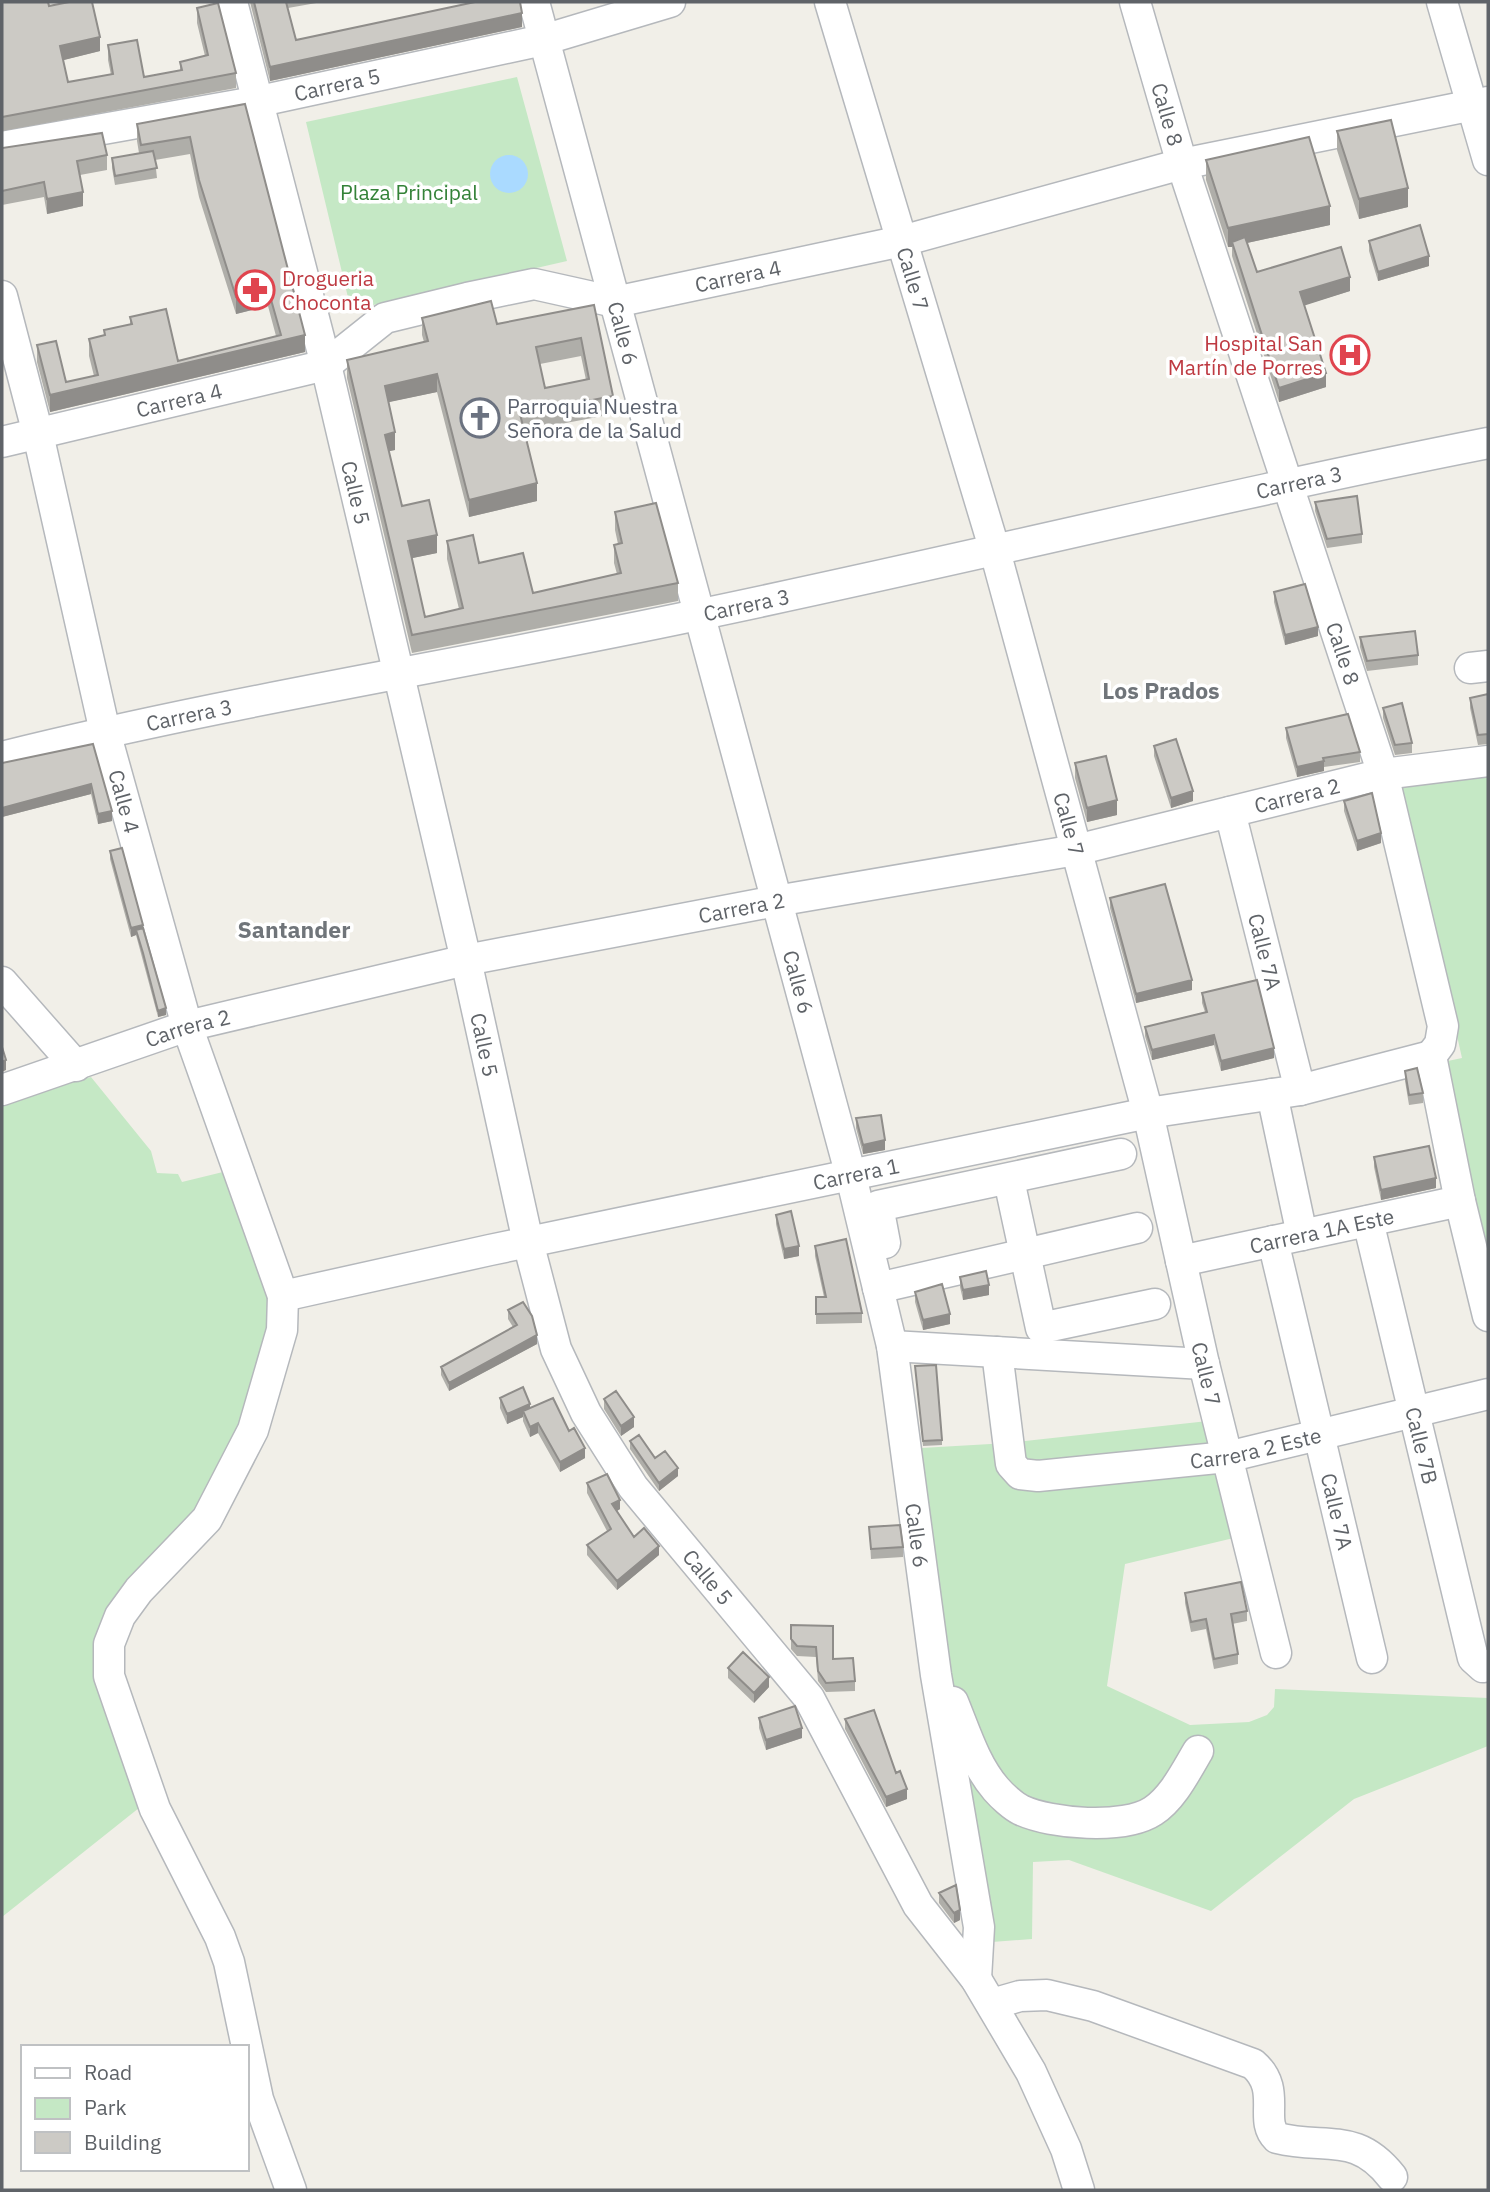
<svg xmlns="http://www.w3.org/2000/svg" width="1490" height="2192" font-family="'IBM Plex Sans',sans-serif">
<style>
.green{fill:#c5e8c5}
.water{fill:#aadaff}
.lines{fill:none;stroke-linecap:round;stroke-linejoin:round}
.minor-casing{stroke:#b5b8bc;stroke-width:33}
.minor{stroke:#fff;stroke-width:30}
.wall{fill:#afaea9;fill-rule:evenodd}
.shaded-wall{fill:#8f8d8a}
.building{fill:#cccac5;stroke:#8f8d8a;stroke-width:2;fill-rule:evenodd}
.labels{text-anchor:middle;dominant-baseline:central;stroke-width:7;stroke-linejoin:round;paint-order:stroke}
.street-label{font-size:21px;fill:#5f6368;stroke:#fff}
.park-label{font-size:21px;fill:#348238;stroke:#fff}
.health-label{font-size:21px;fill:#be3a42;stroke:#fff;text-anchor:start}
.worship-label{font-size:21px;fill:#5b616d;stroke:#fff;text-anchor:start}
.neighbourhood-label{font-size:23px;font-weight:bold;fill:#70757a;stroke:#fff}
</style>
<rect width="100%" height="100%" fill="#f1efe8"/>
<!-- green -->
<path class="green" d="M517,77L567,261L351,310L306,122Z
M1488,770V1262L1443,1062L1462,1058L1401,787Z
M91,1077L151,1151L157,1173L178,1174L182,1182L227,1171L271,1289L276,1324L216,1494L106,1660L149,1800L2,1917V1100Z
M1217,1420L1242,1536L1125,1564L1107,1686L1190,1725L1249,1722L1267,1715L1274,1707L1275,1689L1488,1698V1746L1354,1799L1211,1911L1069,1860L1033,1862L1032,1939L992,1942L966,1781L921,1448L1008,1443Z"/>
<!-- water -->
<path class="water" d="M490 174a19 19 0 1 1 38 0a19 19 0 1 1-38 0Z"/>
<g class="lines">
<!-- minor casing -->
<g class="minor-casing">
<g id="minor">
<path id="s1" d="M232,2L326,365L466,960L528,1242L556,1349L586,1413L633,1487L809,1698L918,1905L976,1979L1031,2072L1066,2149L1079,2190"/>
<path id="s2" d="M534,2L851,1176L892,1346L936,1675L979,1927L976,1979"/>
<path id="s3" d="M830,2L995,551L1148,1113L1204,1364L1276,1653"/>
<path id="s4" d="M1135,2L1182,164L1383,774L1443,1026L1440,1044L1431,1056"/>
<path d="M1442,2L1488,160"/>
<path id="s5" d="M2,147L260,101L543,40L670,2"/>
<path id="s6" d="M2,296L38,434L105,732L187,1026L283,1296L282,1330L253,1430L207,1519L139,1590L120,1616L109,1644V1676L155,1809L220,1937L229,1962L258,2099L291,2190"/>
<path id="s7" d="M2,442L326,365L385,318L467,298L534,284L615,302L902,241L1182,164L1488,102"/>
<path d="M1470,668L1488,666"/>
<path id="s8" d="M2,757C231,700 466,664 697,615C962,560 1223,495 1488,443"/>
<path id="s9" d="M1230,812L1300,1090"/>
<path d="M2,982L76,1066"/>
<path d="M1431,1056L1460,1201L1488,1316"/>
<path id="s10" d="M2,1090L187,1026L466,960L776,901L1076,850L1383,774L1488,761"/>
<path d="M1272,1094L1302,1235"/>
<path d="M1009,1180L1041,1328L1155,1304"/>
<path id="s11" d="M1368,1221L1473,1658L1483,1667L1488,1666"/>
<path id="s12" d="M1273,1241L1372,1658"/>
<path d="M885,1243L878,1206L1121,1154"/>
<path id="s13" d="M1181,1261L1460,1201"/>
<path d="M878,1288L1137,1228"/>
<path id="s14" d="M283,1296L490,1250L1148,1113L1300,1090L1431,1056"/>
<path d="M892,1346L1204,1364"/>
<path id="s15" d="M997,1352L1011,1464L1020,1474L1038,1476L1227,1457L1488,1394"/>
<path d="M953,1702C965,1731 975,1765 996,1789C1002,1796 1013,1806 1021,1810C1051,1824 1124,1830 1153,1811C1173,1798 1186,1771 1198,1751"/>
<path d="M992,2004L1020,1996L1047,1995L1093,2006L1253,2064C1283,2090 1258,2120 1277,2138C1326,2150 1356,2131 1392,2177"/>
</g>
</g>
<!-- minor -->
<use href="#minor" class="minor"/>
</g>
<!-- wall -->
<path class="wall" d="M2,2L49,6L100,51L63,60L68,82L111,75L108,60V45L144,77L180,70V62L205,56L197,23V8L236,73V88L2,131Z
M250,2H322L288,8L296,40L522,27L270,81Z
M245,104L305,352L50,412L37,362V345L66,382L94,376L89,356V339L104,335V330L130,325V317L178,361L276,336L268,306L236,314L199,197L190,154L155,160L157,178L115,185L112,168V158L139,153L137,141V124Z
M1337,131L1408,207L1359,219L1337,150Z
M2,148L107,155V170L80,175L83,206L47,214L44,197L2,205Z
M1206,160L1330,225L1247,243L1257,272L1350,291L1304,305L1326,387L1279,402L1232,256V247H1228L1206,180Z
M1369,241L1429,266L1378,281L1369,251Z
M594,305L613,396V414L524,431L537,501L469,517L437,392L388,402L395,450L389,451L402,506L437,553L412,558L425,617L459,609L447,559V541L479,563L533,593L617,574L614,563V545L618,544L615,530V512L678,583V601L412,653L347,378V360L424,342L422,335V318L497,324ZM581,356L586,380L545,388L540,364Z
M1315,502L1362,534V543L1327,548L1315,511Z
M1274,592L1318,636L1285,645L1274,602Z
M1360,637L1418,655V665L1367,671L1360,647Z
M1488,694V744L1478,745L1470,708V698Z
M1383,708L1412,743V753L1395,755L1383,718Z
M1286,728L1360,752V762L1324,767V771L1297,777L1286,738Z
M93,744L112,821L98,824L91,794L2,817V763Z
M1154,746L1193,801L1171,808L1154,756Z
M1075,763L1117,815L1087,822L1075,778Z
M1344,801L1381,843L1357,851L1344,811Z
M110,851L143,928L166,1015L158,1017L136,935L131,937L110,859Z
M1110,898L1192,990L1136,1003L1110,908Z
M1202,993L1274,1058L1221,1071L1214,1045L1152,1060L1145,1036V1027L1205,1012L1202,1003Z
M1405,1071L1423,1093V1103L1409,1105L1405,1081Z
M856,1118L885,1150L863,1154L856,1128Z
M1374,1157L1436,1188L1381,1200L1374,1167Z
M776,1215L799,1256L784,1259L776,1224Z
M815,1246L862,1313V1323L816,1324V1297H824L815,1256Z
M960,1277L989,1295L963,1300L960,1287Z
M915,1292L950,1324L923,1330L915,1302Z
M508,1310L537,1344L449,1391L441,1375V1367L513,1327L508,1319Z
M915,1366L942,1440V1445L923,1446Z
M500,1398L530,1408L569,1431L585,1458L560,1472L538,1433L530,1437L523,1421V1417L507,1424L500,1408Z
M604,1399L634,1427L621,1436L604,1409Z
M630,1441L678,1476L659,1491L630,1449Z
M587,1483L620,1509L617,1511L634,1537L659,1555L617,1590L587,1555V1545L607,1531L587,1493Z
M869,1527L903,1547V1557L871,1559Z
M1185,1593L1247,1611V1621L1232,1624L1238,1654V1664L1214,1669L1206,1629L1191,1632L1185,1603Z
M791,1625L833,1659L855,1681V1691L826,1692L818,1681L816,1657L797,1656L791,1649Z
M728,1668L769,1687L754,1703L728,1678Z
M759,1718L802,1738L766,1750L759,1728Z
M845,1719L896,1773L907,1799L886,1807L845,1729Z
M939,1893L960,1920L954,1923L939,1903Z"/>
<!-- shaded-wall -->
<path class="shaded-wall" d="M522,13V27L270,81V67Z
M100,37V51L60,61V46Z
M1408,188V207L1359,219V199Z
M83,192V206L47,214V199Z
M1330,206V225L1233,246L1232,242V247H1228V228Z
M1429,256V266L1378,281V272Z
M1350,277V291L1300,307V292Z
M268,289V306L236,314V297Z
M305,335V352L50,412V395Z
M1326,373V387L1279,402V388Z
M437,374V392L385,403V386Z
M395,432V450L385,452V435Z
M537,483V501L469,517V500Z
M437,535V553L408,559V541Z
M1318,627V636L1285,645V635Z
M1324,761V771L1297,777V767Z
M91,784V794L2,817V808Z
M1193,791V801L1171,808V798Z
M1117,800V815L1087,822V808Z
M112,811V821L98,824V814Z
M1381,833V843L1357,851V841Z
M143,925V934L136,930V935L131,937V928Z
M1192,980V990L1136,1003V994Z
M166,1008V1015L158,1017V1011Z
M1214,1035V1045L1152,1060V1050Z
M1274,1048V1058L1221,1071V1061Z
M6,1060V1070L2,1072V1062Z
M885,1140V1150L863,1154V1145Z
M1436,1178V1188L1381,1200V1190Z
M799,1246V1256L784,1259V1249Z
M989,1285V1295L963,1300V1290Z
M950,1314V1324L923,1330V1320Z
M537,1335V1344L449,1391V1383Z
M530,1404V1414L523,1411V1417L507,1424V1414Z
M634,1417V1427L621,1436V1426Z
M538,1423V1433L530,1437V1427Z
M585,1448V1458L560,1472V1462Z
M678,1468V1476L659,1491V1483Z
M620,1500V1509L612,1514V1504Z
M659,1546V1555L617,1590V1581Z
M769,1677V1687L754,1703V1693Z
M802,1728V1738L766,1750V1740Z
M907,1789V1799L886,1807V1797Z
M960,1910V1920L954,1923V1913Z"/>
<!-- building -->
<path class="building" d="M2,2H48L49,6L69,2H92L100,37L60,46L68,82L113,74L108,45L137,40L144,77L182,70L180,62L208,55L197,8L218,3L236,73L2,117Z
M254,2H286L296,40L475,2H520L522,13L270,67Z
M245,104L305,335L50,395L37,345L56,341L66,382L98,375L89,339L105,335L104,330L132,324L130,317L166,309L178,361L281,335L268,289L236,297L199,180L190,137L141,145L137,124Z
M1391,120L1408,188L1359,199L1337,131Z
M102,133L107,155L77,161L83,192L47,199L44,182L2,191V148Z
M1309,137L1330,206L1228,228L1206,160Z
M153,151L157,168L115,176L112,158Z
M1420,225L1429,256L1378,272L1369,241Z
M1245,237L1257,272L1341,247L1350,277L1300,292L1326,373L1279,388L1232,242Z
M491,301L497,324L594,305L613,396L520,414L537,483L469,500L437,374L385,386L395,432L385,435L402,506L429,500L437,535L408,541L425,617L463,608L447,541L473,535L479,563L523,553L533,593L621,573L614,545L622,543L615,512L656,503L678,583L412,635L347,360L428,341L422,318ZM581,338L589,379L545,388L536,347Z
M1357,496L1362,534L1327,539L1315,502Z
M1305,584L1318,627L1285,635L1274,592Z
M1415,631L1418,655L1367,661L1360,637Z
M1488,694V734L1478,735L1470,698Z
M1402,703L1412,743L1395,745L1383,708Z
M1348,714L1360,752L1323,758L1324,761L1297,767L1286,728Z
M1176,739L1193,791L1171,798L1154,746Z
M93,744L112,811L98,814L91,784L2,808V763Z
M1106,756L1117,800L1087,808L1075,763Z
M1372,793L1381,833L1357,841L1344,801Z
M122,848L143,925L131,928L110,851Z
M1165,884L1192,980L1136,994L1110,898Z
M143,928L166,1008L158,1011L143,953L136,930Z
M1257,980L1274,1048L1221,1061L1214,1035L1152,1050L1145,1027L1207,1012L1202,993Z
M2,1047L6,1060L2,1062Z
M1417,1068L1423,1093L1409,1095L1405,1071Z
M881,1115L885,1140L863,1145L856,1118Z
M1429,1146L1436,1178L1381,1190L1374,1157Z
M791,1211L799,1246L784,1249L776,1215Z
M846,1239L862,1313L816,1314V1297H826L815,1246Z
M986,1271L989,1285L963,1290L960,1277Z
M942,1284L950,1314L923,1320L915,1292Z
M523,1302L532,1316L537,1335L449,1383L441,1367L517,1325L508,1310Z
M936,1365L942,1440L923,1441L915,1366Z
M523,1387L530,1404L507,1414L500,1398Z
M616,1391L634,1417L621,1426L604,1399Z
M553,1398L569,1431L574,1428L585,1448L560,1462L538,1423L530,1427L523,1411Z
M639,1435L655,1458L665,1451L678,1468L659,1483L630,1441Z
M607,1474L620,1500L612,1504L634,1537L644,1528L659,1546L617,1581L587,1545L611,1529L587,1483Z
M900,1525L903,1547L871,1549L869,1527Z
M1241,1582L1247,1611L1231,1614L1238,1654L1214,1659L1206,1619L1191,1622L1185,1593Z
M791,1625L833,1626V1659L853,1658L855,1681L826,1683L818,1671L816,1647L797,1646L791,1639Z
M743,1652L769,1677L754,1693L728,1668Z
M795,1706L802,1728L766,1740L759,1718Z
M874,1710L896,1773L900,1771L907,1789L886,1797L845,1719Z
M956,1885L960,1910L954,1913L939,1893Z"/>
<!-- icons -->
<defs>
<g id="pharmacy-ring" transform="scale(2.0125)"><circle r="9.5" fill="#fff" stroke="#e0444e" stroke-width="1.5"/><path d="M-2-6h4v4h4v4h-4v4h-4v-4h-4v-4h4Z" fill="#e0444e"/></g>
<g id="hospital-ring" transform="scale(2.0125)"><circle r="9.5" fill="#fff" stroke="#e0444e" stroke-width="1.5"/><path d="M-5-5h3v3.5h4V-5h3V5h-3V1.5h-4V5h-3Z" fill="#e0444e"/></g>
<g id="church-ring" transform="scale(2.0125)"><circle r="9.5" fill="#fff" stroke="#6b7280" stroke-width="1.5"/><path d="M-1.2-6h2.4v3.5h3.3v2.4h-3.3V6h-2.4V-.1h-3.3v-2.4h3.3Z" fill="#6b7280"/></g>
</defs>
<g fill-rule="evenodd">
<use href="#pharmacy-ring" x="255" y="290"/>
<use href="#hospital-ring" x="1350" y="355"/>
<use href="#church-ring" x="480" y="418"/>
</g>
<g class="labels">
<!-- street labels -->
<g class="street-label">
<text stroke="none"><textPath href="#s5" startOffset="341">Carrera 5</textPath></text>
<text stroke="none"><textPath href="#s4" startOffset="117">Calle 8</textPath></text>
<text stroke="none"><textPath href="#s7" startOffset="770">Carrera 4</textPath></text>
<text stroke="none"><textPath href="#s3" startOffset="289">Calle 7</textPath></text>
<text stroke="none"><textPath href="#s2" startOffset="343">Calle 6</textPath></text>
<text stroke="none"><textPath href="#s7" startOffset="182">Carrera 4</textPath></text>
<text stroke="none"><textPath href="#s8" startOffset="1326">Carrera 3</textPath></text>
<text stroke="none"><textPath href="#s1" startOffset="506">Calle 5</textPath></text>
<text stroke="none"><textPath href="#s8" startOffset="760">Carrera 3</textPath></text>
<text stroke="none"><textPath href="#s4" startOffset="684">Calle 8</textPath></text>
<text stroke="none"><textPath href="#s8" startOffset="192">Carrera 3</textPath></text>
<text stroke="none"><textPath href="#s10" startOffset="1330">Carrera 2</textPath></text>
<text stroke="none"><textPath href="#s6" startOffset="520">Calle 4</textPath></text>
<text stroke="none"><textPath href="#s3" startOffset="856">Calle 7</textPath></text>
<text stroke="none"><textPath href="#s10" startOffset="763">Carrera 2</textPath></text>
<text stroke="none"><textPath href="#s9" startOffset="144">Calle 7A</textPath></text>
<text stroke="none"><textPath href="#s2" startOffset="1015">Calle 6</textPath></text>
<text stroke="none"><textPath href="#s10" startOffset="196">Carrera 2</textPath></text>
<text stroke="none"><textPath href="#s1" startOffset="1073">Calle 5</textPath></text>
<text stroke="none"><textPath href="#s14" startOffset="586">Carrera 1</textPath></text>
<text stroke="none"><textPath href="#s13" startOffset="144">Carrera 1A Este</textPath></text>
<text stroke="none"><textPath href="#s3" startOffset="1423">Calle 7</textPath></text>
<text stroke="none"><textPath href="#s11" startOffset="231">Calle 7B</textPath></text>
<text stroke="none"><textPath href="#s15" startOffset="364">Carrera 2 Este</textPath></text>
<text stroke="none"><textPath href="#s12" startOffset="278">Calle 7A</textPath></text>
<text stroke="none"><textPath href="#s2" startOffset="1582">Calle 6</textPath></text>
<text stroke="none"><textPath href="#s1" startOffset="1661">Calle 5</textPath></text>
</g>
<!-- park labels -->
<g class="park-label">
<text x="409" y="192">Plaza Principal</text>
</g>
<!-- health labels -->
<g class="health-label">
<text x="282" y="278">Drogueria<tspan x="282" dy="24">Choconta</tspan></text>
<text x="1323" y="343" text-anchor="end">Hospital San<tspan x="1323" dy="24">Martín de Porres</tspan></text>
</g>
<!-- worship labels -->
<g class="worship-label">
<text x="507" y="406">Parroquia Nuestra<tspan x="507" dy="24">Señora de la Salud</tspan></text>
</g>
<!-- neighbourhood labels -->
<g class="neighbourhood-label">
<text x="1161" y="690">Los Prados</text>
<text x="294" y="929">Santander</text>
</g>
</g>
<!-- border -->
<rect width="1490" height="2192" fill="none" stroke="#5f6368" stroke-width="7"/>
<!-- legend -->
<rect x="21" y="2045" width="228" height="126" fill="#ffffff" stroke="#bfc1c3" stroke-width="2"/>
<rect x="35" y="2068" width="35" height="10" fill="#ffffff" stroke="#bfc1c3" stroke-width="2"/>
<text x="84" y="2080" font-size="21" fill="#5f6368">Road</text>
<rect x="35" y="2098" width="35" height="21" fill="#c5e8c5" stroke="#bfc1c3" stroke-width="2"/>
<text x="84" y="2115" font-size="21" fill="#5f6368">Park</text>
<rect x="35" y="2132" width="35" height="21" fill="#cccac5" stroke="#bfc1c3" stroke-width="2"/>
<text x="84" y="2150" font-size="21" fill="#5f6368">Building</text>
</svg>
